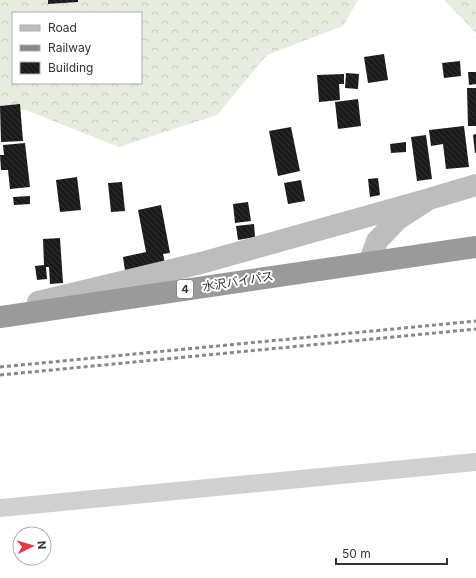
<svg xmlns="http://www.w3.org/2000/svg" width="476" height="578" font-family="Inter,'Noto Sans JP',sans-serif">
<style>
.forest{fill:url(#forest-crowns);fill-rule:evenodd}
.building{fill:url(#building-back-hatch)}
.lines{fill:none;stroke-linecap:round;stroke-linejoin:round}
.street{stroke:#d0d0d0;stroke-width:18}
.secondary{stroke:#bdbdbd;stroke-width:22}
.highway{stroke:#9a9a9a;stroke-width:22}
.rail{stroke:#888;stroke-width:3;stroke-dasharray:4 3;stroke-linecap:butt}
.labels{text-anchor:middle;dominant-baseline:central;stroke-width:4;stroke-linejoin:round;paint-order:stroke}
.shield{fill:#fff;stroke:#707070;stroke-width:1}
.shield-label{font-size:11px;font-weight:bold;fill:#333}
.street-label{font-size:12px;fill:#333;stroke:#fff}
</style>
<defs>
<pattern id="forest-crowns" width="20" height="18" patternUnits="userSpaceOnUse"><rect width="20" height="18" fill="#e6ecdf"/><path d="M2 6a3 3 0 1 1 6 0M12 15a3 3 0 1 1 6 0" fill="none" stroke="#c6cbc0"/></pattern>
<pattern id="building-back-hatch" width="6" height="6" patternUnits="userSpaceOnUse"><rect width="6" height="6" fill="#1a1a1a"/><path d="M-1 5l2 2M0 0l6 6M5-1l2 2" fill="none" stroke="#333"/></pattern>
</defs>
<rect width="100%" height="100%" fill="#fff"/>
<!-- forest -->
<path class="forest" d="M0,0H358L343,26L267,55L217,115L119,147L26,110L0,107ZM13,13H141V83H13Z
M444,0H476V33Z"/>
<!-- building -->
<path class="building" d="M48,0H78V2L48,4Z
M384,54L388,80L368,83L364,57Z
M460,61L461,76L444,78L442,63Z
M468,72H476V84L469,85Z
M346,73L359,74L358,89L345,88Z
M344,74V84H339L340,100L319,102L317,75Z
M467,88H476V126H468Z
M358,99L361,126L338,129L335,102Z
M20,104L23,141L1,142L0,106Z
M464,126L469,167L446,169L443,144L431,146L429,130Z
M291,127L300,171L278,176L269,131Z
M476,134V153H475L473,135Z
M426,135L432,179L417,181L411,137Z
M406,142V152L391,153L390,144Z
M25,143L30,187L10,189L8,170H1L0,155H4L3,145Z
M77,177L81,210L60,212L56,180Z
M378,178L380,195L370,197L368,179Z
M301,180L305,201L288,204L284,183Z
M122,182L125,211L111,212L108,183Z
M30,196V204L14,205L13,197Z
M248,202L251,221L235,223L233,204Z
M161,205L170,253L163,254L165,263L125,271L123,257L146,252L138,210Z
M254,224L255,237L238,240L236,226Z
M60,238L63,283L50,284L49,267H46L47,279L37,280L35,266L44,265L43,239Z"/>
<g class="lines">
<!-- street -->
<path class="street" d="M0,508L476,462"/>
<!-- secondary -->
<path class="secondary" d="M370,261L377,241L398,219L429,199L476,185
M38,302L201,263L429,199"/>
<!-- highway -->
<path class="highway" d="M0,317L476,247"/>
<!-- rail -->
<path class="rail" d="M0,367L476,321
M0,375L476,329"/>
</g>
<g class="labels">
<!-- shield labels -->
<rect class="shield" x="177" y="280" width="16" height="18" rx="3"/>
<g class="shield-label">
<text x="185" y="289">4</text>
</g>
<!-- street labels -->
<g class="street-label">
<text transform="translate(238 281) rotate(-9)">水沢バイパス</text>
</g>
</g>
<!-- legend -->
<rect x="12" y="12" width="130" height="72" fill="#ffffff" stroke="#adadad"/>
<rect x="20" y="25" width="20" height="6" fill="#bdbdbd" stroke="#adadad"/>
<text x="48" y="32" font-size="12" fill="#333333">Road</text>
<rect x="20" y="45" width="20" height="6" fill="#888888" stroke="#adadad"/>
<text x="48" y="52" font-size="12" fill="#333333">Railway</text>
<rect x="20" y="62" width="20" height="12" fill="url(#building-back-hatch)" stroke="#adadad"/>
<text x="48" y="72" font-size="12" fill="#333333">Building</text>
<!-- north arrow -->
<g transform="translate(32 546) rotate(85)"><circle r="19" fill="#ffffff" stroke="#adadad"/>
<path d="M0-3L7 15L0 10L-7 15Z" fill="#e63946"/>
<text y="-6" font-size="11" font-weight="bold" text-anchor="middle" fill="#333333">N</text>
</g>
<!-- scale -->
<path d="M336 558v6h111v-6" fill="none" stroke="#333333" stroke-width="2"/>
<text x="342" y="558" font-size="12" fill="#333333" stroke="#ffffff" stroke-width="3" paint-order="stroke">50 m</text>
</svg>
